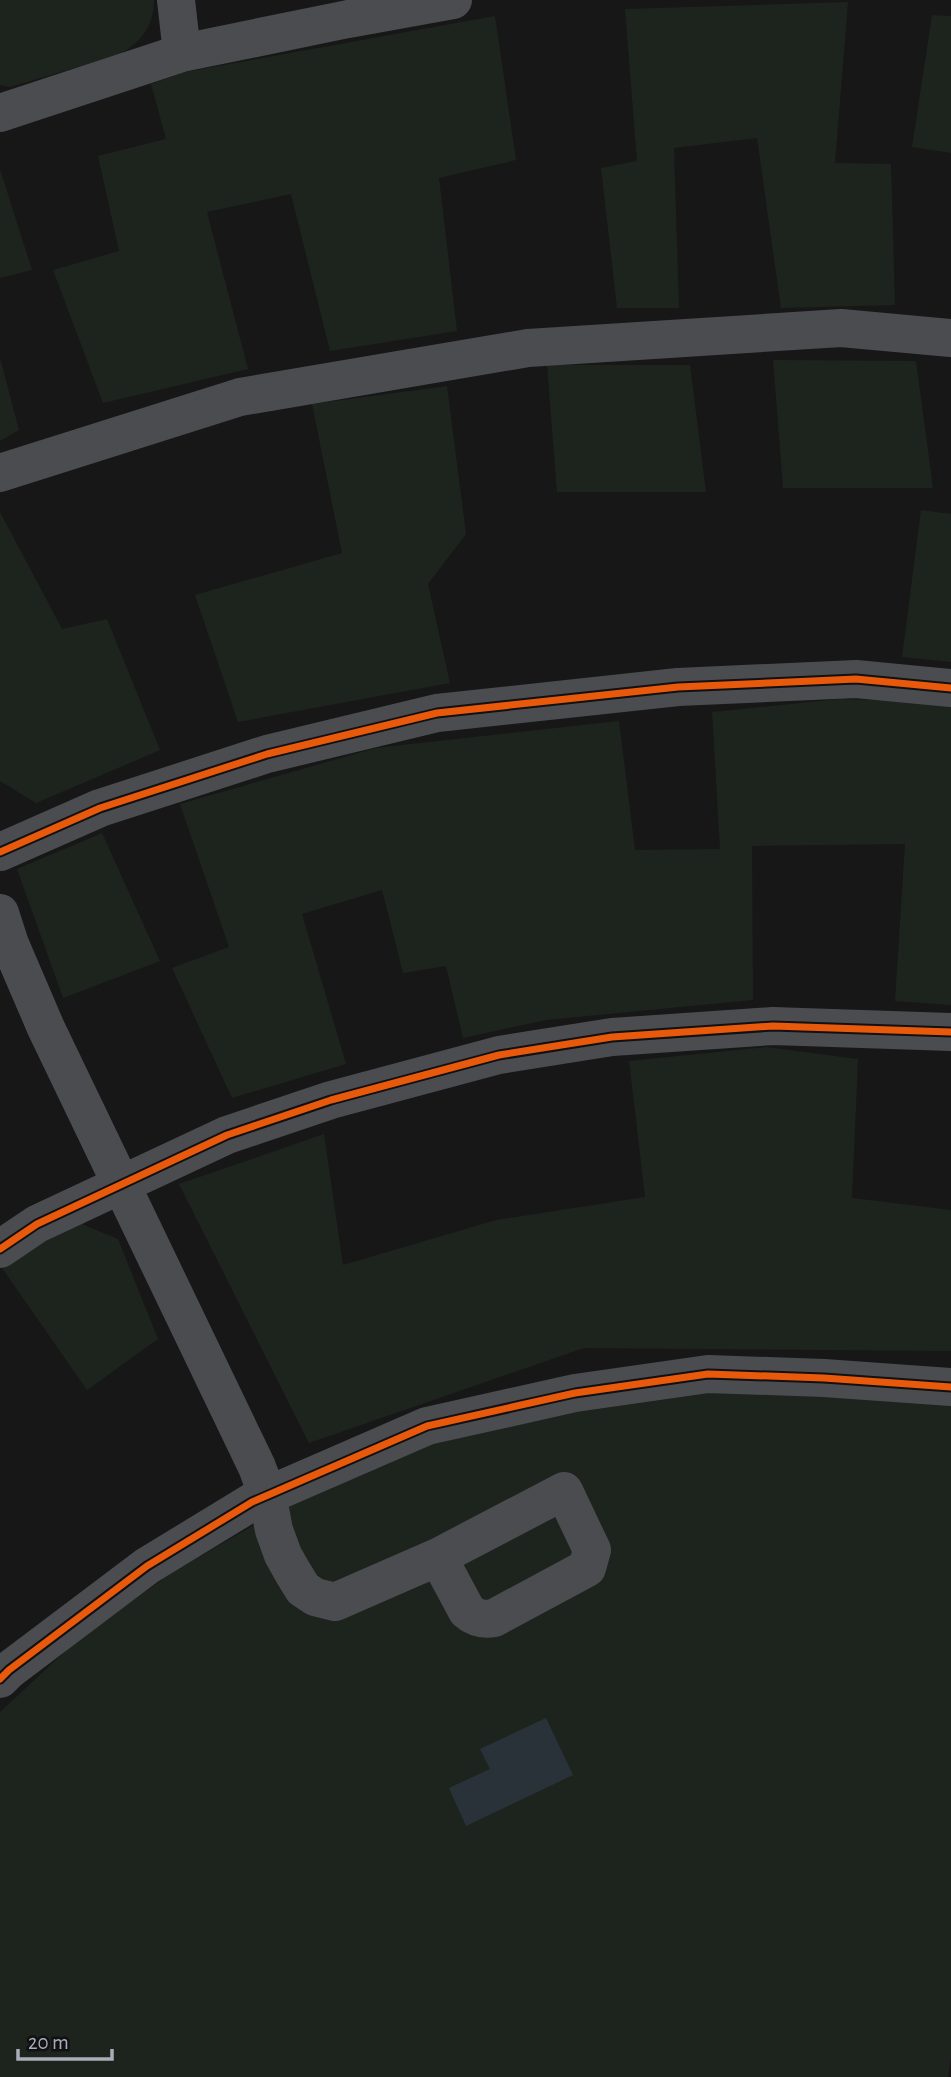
<svg xmlns="http://www.w3.org/2000/svg" width="951" height="2077" font-family="'Alegreya Sans',sans-serif">
<style>
.green{fill:#1d241e}
.water{fill:#2a3239}
.lines{fill:none;stroke-linecap:round;stroke-linejoin:round}
.minor{stroke:#4b4c50;stroke-width:38}
.cycleway-casing{stroke:#111113;stroke-width:11}
.cycleway{stroke:#e8590c;stroke-width:7}
</style>
<rect width="100%" height="100%" fill="#171717"/>
<!-- green -->
<path class="green" d="M0,0H154C154,26 141,42 119,55L10,87L0,85Z
M848,2L835,163L891,164L895,305L781,308L757,138L674,148L679,308H617L601,168L637,161L625,9Z
M932,15L951,16V153L912,147Z
M495,16L516,160L439,178L457,331L330,351L291,194L207,212L248,369L103,403L53,270L119,251L98,156L166,139L151,84L185,72Z
M0,169L32,270L0,278Z
M0,358L19,430L0,441Z
M773,360L916,361L933,488H783Z
M547,365H690L706,492H557Z
M447,386L466,534L428,584L450,683L238,722L195,595L342,553L312,404Z
M921,510L951,514V662L902,657Z
M0,512L62,629L107,619L160,750L36,803L0,781Z
M839,699L951,702V1005L895,1001L905,844L752,846L753,1000L546,1020L463,1038L446,966L403,973L382,890L302,914L346,1064L232,1098L172,968L229,947L180,804L376,748L619,721L635,850L720,849L712,712Z
M102,833L160,961L63,998L17,869Z
M766,1047L858,1059L852,1198L951,1210V1351L584,1348L309,1443L179,1184L324,1134L343,1265L496,1220L645,1197L629,1061Z
M77,1222L118,1239L158,1339L87,1390L2,1268Z
M777,1390L951,1398V2057L948,2077H0V1712L73,1644L170,1574L271,1515L348,1476L437,1441L656,1395Z"/>
<!-- water -->
<path class="water" d="M546,1718L573,1775L466,1826L449,1788L490,1769L480,1749Z"/>
<g class="lines">
<!-- minor -->
<path class="minor" d="M176,0L182,53
M0,113L182,53L348,19L453,0
M0,473L240,397L528,348L841,328L951,338
M0,852L100,808L267,754L437,713L678,687L856,679L951,688
M0,913L10,944L46,1028L257,1467L267,1494L274,1530L283,1555L292,1571L303,1589L315,1597L335,1602L438,1557L564,1491L592,1550L587,1568L494,1618C483,1620 475,1618 467,1611L438,1557
M0,1249L37,1224L227,1135L331,1100L499,1055L612,1037L773,1026L951,1032
M0,1679L9,1670L147,1566L252,1502L427,1426L575,1393L708,1374L824,1378L951,1387"/>
<!-- cycleway casing -->
<g class="cycleway-casing">
<path id="cycleway" d="M0,852L100,808L267,754L437,713L678,687L856,679L951,688
M0,1249L37,1224L227,1135L331,1100L499,1055L612,1037L773,1026L951,1032
M0,1679L9,1670L147,1566L252,1502L427,1426L575,1393L708,1374L824,1378L951,1387"/>
</g>
<!-- cycleway -->
<use href="#cycleway" class="cycleway"/>
</g>
<!-- scale -->
<path d="M18 2049v10h94v-10" fill="none" stroke="#a8adb8" stroke-width="3.5"/>
<text x="28" y="2049" font-size="21" fill="#a8adb8" stroke="#111113" stroke-width="5" paint-order="stroke">20 m</text>
</svg>
